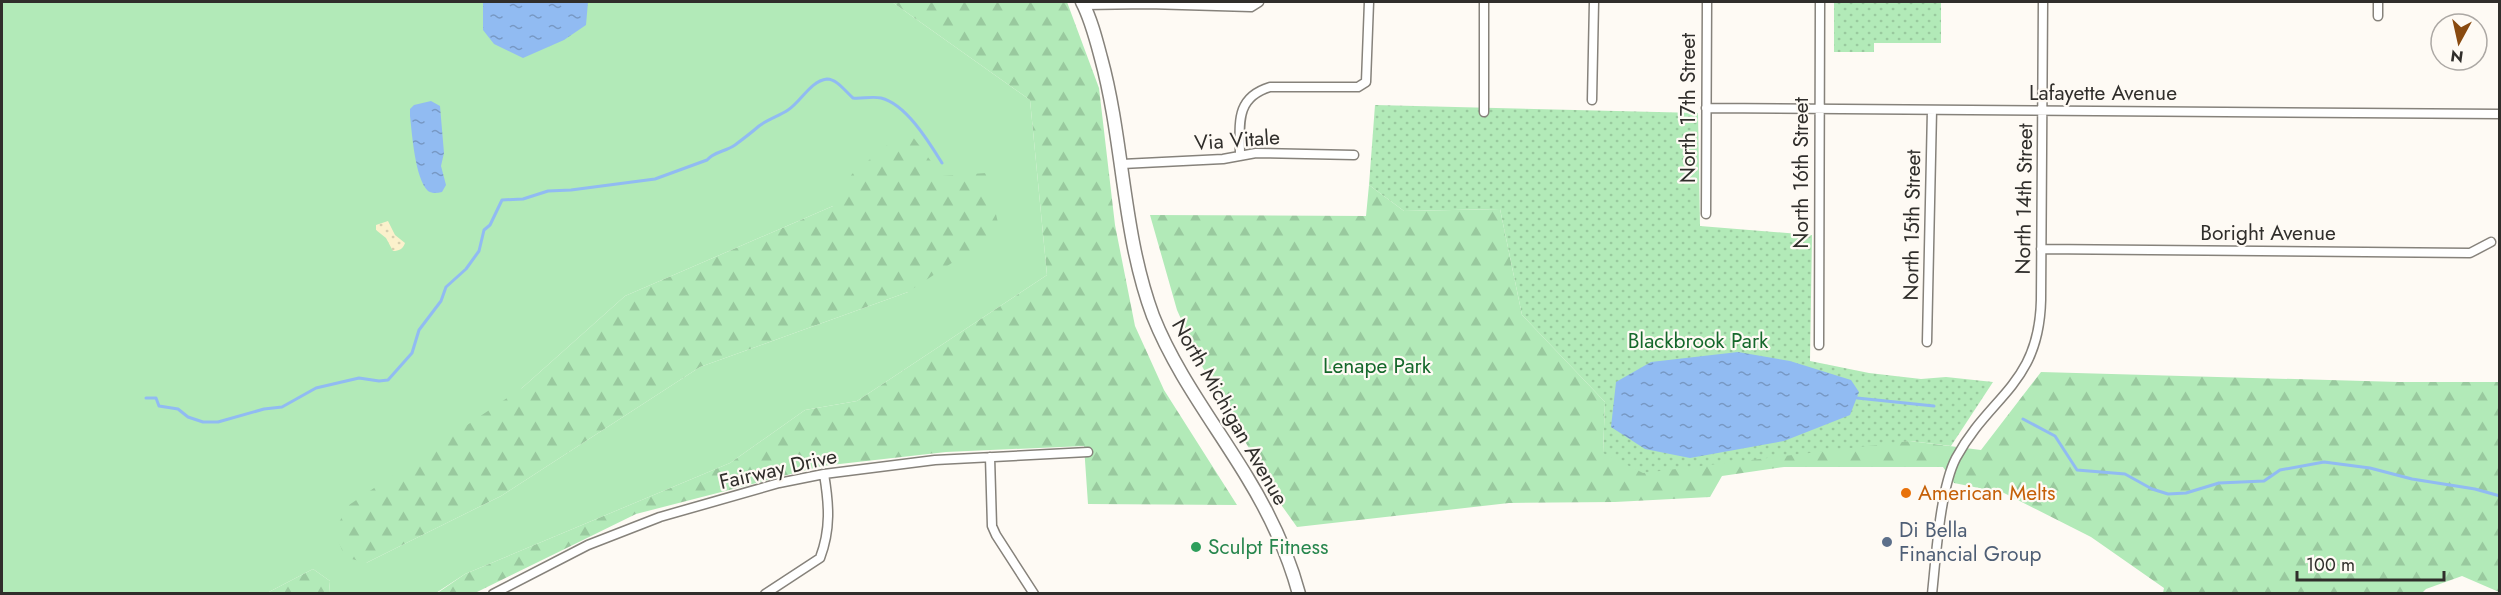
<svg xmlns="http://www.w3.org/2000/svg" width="2501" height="595" font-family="Jost,sans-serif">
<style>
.green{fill:#b2eab8;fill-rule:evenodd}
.forest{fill:url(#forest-firs)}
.sand{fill:url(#sand-dots)}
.park{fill:url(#park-dots)}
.water{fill:url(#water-ripples)}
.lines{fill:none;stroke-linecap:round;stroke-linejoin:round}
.stream{stroke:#91bbf2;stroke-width:3}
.street-casing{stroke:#86827b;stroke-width:11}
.secondary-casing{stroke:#86827b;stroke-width:15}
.street{stroke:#fff;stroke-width:8}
.secondary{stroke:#fff;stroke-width:12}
.food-dot{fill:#e8710a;stroke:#fefaf4;stroke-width:2}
.service-dot{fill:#5c6f8a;stroke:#fefaf4;stroke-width:2}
.leisure-dot{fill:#2e9e5b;stroke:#fefaf4;stroke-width:2}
.labels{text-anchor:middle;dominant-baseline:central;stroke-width:4.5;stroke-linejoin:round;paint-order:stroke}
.street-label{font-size:21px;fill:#302e2b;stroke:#fefaf4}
.park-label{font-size:21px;fill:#15682b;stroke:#fefaf4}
.food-label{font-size:21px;fill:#c56008;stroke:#fefaf4;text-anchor:start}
.service-label{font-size:21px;fill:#4e5e75;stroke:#fefaf4;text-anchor:start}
.leisure-label{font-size:21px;fill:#27864d;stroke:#fefaf4;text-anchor:start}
</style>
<defs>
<pattern id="forest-firs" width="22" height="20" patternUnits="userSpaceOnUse" patternTransform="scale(1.5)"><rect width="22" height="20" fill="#b2eab8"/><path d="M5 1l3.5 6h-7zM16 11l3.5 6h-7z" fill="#99c99e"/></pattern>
<pattern id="sand-dots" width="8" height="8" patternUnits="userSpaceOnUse" patternTransform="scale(1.5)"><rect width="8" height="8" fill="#fbf1cc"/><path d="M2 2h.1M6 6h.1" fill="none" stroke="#d7cfaf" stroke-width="1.8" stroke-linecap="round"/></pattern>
<pattern id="park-dots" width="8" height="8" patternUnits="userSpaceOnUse" patternTransform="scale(1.5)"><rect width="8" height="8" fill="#b2eab8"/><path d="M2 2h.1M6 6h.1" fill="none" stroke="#99c99e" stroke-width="1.8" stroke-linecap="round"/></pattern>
<pattern id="water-ripples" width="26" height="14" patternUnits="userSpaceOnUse" patternTransform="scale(1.5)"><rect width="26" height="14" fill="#91bbf2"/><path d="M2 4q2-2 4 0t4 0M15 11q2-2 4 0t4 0" fill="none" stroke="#7798c4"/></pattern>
</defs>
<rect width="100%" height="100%" fill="#fefaf4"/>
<!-- green -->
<path class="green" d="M2,2H892L1030,100L1047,275L857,401L805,410L730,463L465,574L436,593H329L330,581L313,569L267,593H2ZM833,206L908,292L700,367L501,496L366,563L522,388L625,296Z"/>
<!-- forest -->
<path class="forest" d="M892,2H1067L1099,88L1115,225L1135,326L1164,390L1237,505L1088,504L1084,446L946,452L822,466L636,514L475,593L436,594L465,574L730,463L805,410L857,401L1047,275L1030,100Z
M907,129L942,176L986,173L1000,231L908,292L700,367L501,496L366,563L345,557L334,531L349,505L522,388L625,296L833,206L852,174Z
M1369,185L1404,211L1500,209L1522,315L1605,402L1603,453L1910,441L1981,450L2041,372L2399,382H2499V592L2462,576L2426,589L2422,593H2163L2164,588L2091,537L2004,493L1954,483L1943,467H1784L1722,476L1710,497L1615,502L1509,503L1297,527L1282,506L1203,368L1177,310L1150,215L1366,216Z
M313,569L330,581L329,593H267Z"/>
<!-- sand -->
<path class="sand" d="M388,221L395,235L405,243C403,249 399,251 393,251L386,238L376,230V225Z"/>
<!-- park -->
<path class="park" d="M1834,2H1941V43H1874V52H1834Z
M1375,105L1698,113L1700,226L1812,235L1810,361L1869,373L1921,379L1946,377L1993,382L1951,446L1910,441L1643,473L1603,453L1605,402L1522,315L1500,209L1404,211L1369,185Z"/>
<!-- water -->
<path class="water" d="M483,2H588L586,25L564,40L523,58L494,44L483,30Z
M431,101L440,106L444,153L441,166L446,185L442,192C437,193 433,194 428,191C415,179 412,133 410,116V109L414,105Z
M1738,352L1790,361L1851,380L1859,392L1850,415L1784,441L1690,458L1645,449L1611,427L1616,382L1651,362Z"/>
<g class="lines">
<!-- stream -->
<path class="stream" d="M146,398H156L159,406L178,409L188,417L203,422H218L264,409L282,407L316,388L359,378L379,381L388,380L412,353L419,330L441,301L446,287L466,269L479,251L484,230L490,225L502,200L523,199L548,191L571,190L655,179L707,160C715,151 725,152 735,145C743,139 751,133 759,126C768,119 779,116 788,110C801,102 810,81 827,79C837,79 846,92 853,98C862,99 871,96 881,98C906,104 929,142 942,163
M1857,398L1934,406
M2023,419L2055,436L2077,470L2125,474L2152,489L2168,494L2186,493L2219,483L2264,481L2280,470L2324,462L2370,468L2412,479L2475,489L2500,496"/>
<!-- street casing -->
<g class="street-casing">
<path id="street" d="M1084,5L1148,4L1251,7L1259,2
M2378,16V2
M1592,100L1594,2
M1706,108L2500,114
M1484,112V2
M1240,156C1240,125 1234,98 1270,87H1358L1366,82L1369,2
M1122,164L1223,159L1256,153L1354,155
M1706,214L1707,2
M2041,249L2470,253L2491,242
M1927,342L1932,110
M1819,345L1820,2
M990,457L992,526L996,535L1034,594
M493,594L588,545L660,517L779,483L824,474L935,460L1088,452
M765,594L820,558C831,529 829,504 824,474
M1932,594C1936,557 1940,489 1956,458C1990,395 2039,385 2041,300L2043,2"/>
</g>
<!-- secondary casing -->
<g class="secondary-casing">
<path id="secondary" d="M1082,2C1091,19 1096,39 1101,58C1124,142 1122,233 1153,316C1176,374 1215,424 1247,477C1269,513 1288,553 1299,594"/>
</g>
<!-- street -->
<use href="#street" class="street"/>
<!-- secondary -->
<use href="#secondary" class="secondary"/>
</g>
<!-- markers -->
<circle class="food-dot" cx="1906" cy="493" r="6"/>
<circle class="service-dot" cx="1887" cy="542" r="6"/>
<circle class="leisure-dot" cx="1196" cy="547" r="6"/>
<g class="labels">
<!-- street labels -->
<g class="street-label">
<text x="2103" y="93">Lafayette Avenue</text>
<text transform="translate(1688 108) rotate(-90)">North 17th Street</text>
<text transform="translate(1237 140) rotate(-4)">Via Vitale</text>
<text transform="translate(1801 173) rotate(-90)">North 16th Street</text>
<text transform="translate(2024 199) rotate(-89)">North 14th Street</text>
<text transform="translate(1912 225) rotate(-89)">North 15th Street</text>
<text x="2268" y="233">Boright Avenue</text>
<text transform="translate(1230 412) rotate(60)">North Michigan Avenue</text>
<text transform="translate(778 469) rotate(-13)">Fairway Drive</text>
</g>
<!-- park labels -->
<g class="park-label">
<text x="1698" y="341">Blackbrook Park</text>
<text x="1377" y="366">Lenape Park</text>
</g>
<!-- food labels -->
<g class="food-label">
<text x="1918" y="493">American Melts</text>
</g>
<!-- service labels -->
<g class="service-label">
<text x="1899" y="530">Di Bella<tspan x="1899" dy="24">Financial Group</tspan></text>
</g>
<!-- leisure labels -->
<g class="leisure-label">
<text x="1208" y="547">Sculpt Fitness</text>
</g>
</g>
<!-- border -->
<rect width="2501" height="595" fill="none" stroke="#302e2b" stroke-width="6"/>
<!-- north arrow -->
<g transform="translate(2459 42) rotate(188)"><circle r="28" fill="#fefaf4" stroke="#aca8a4" stroke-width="1.5"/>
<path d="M0-4.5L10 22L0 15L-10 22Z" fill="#894a10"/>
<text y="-9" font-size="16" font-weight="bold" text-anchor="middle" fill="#302e2b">N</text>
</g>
<!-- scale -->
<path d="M2297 571v9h147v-9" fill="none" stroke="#302e2b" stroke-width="3"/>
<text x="2306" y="571" font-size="18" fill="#302e2b" stroke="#fefaf4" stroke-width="4.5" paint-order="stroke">100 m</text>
</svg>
